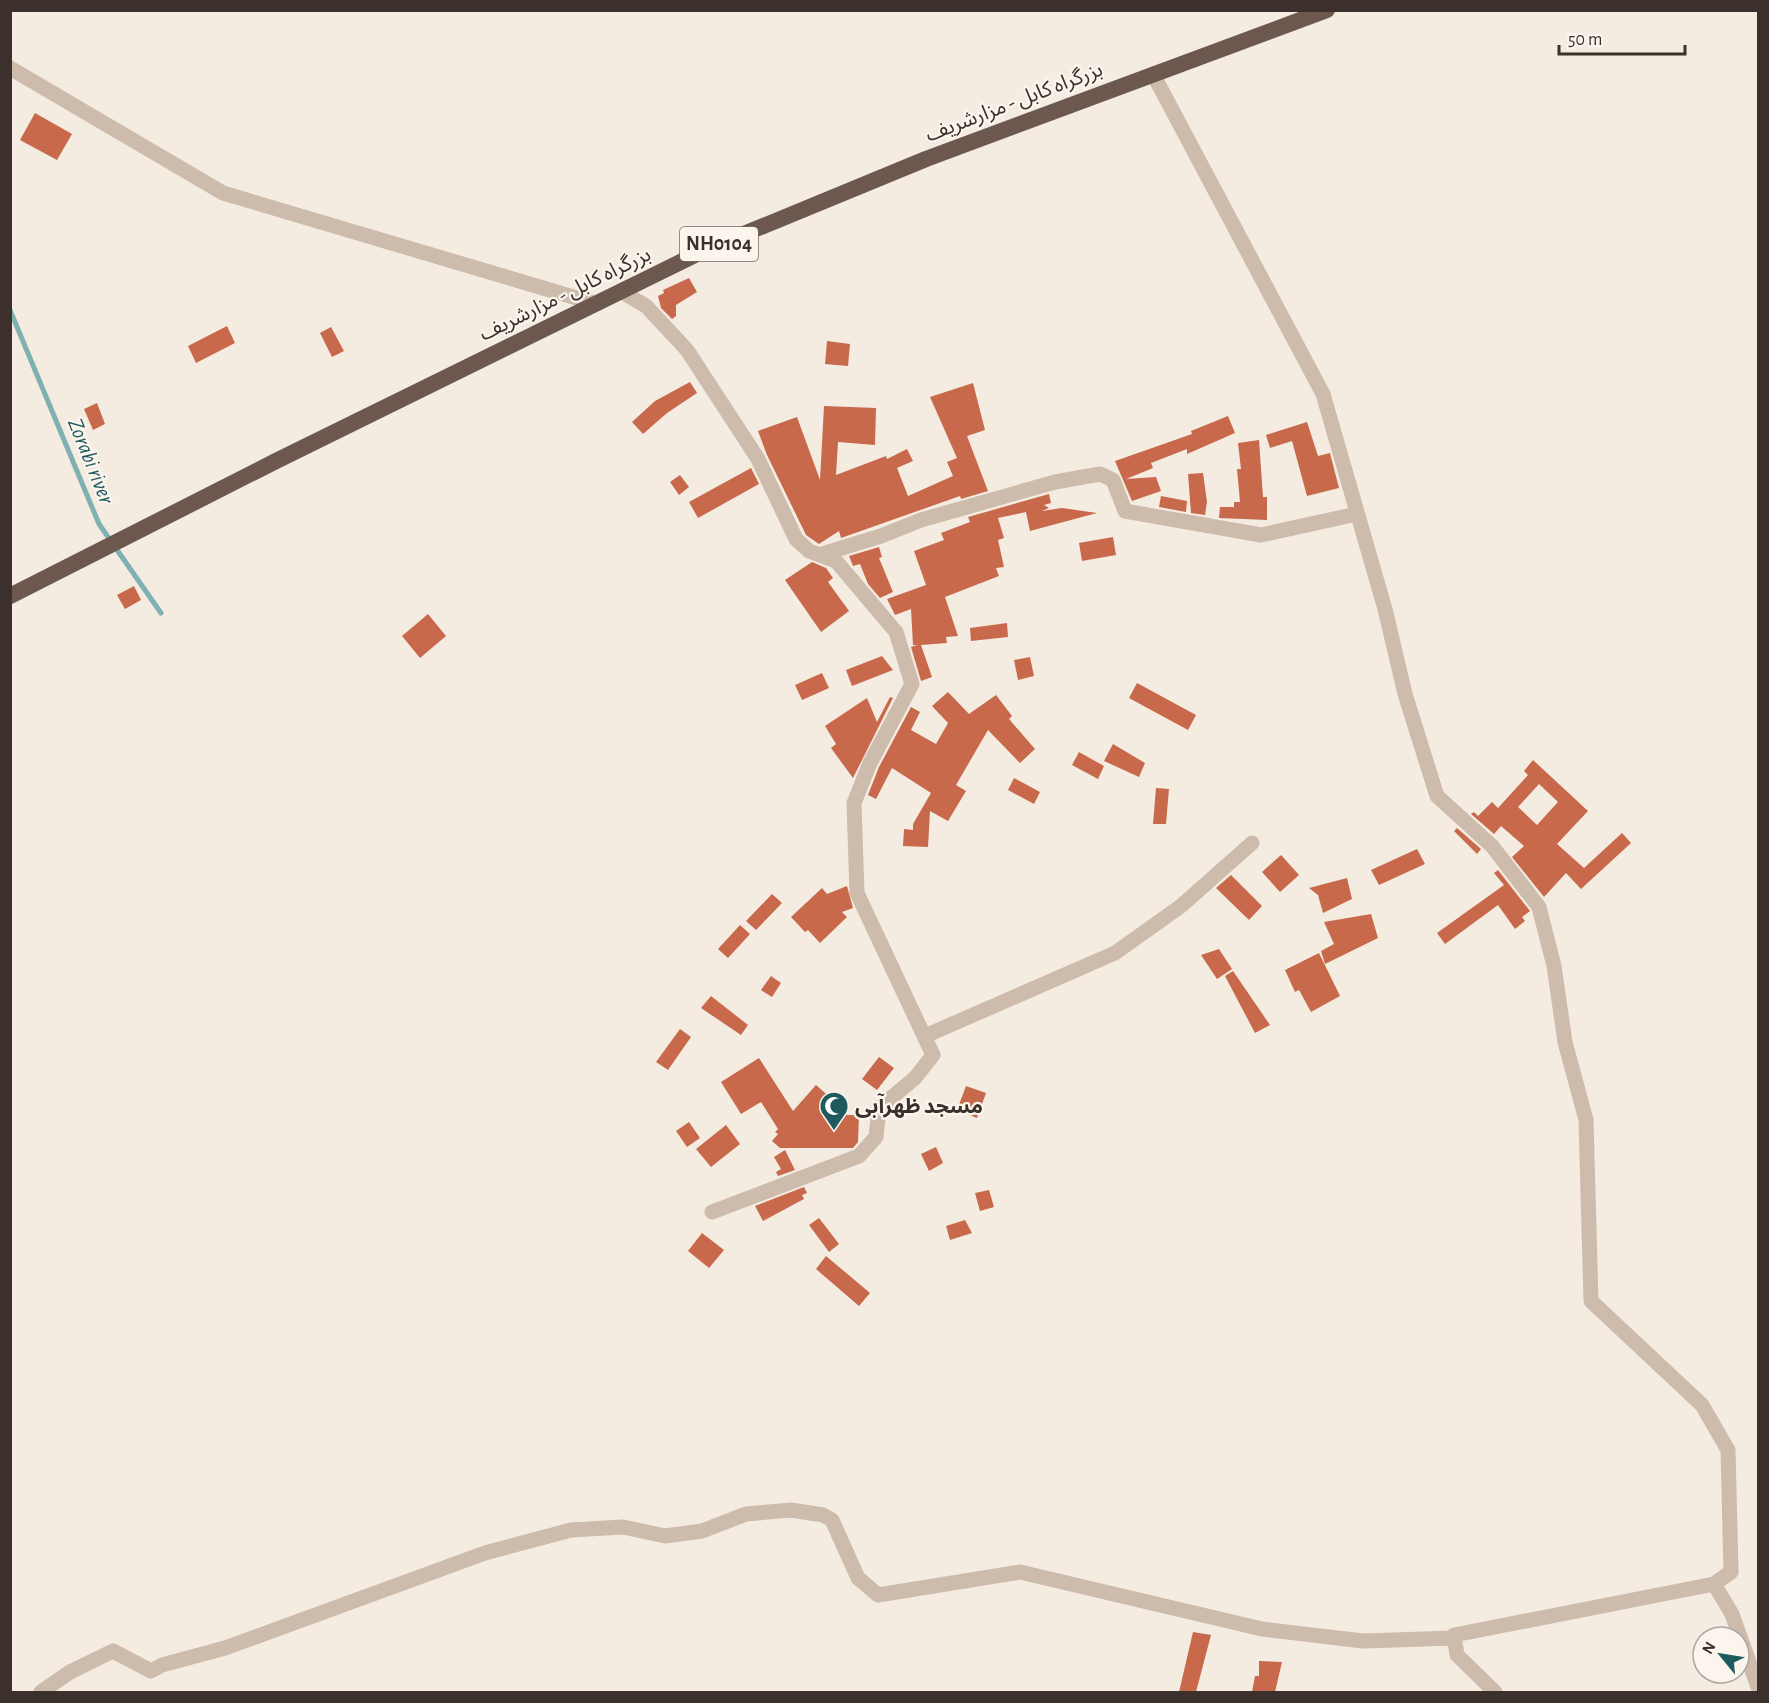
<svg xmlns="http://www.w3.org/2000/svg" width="1769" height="1703" font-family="'Alegreya Sans','Noto Sans Arabic',sans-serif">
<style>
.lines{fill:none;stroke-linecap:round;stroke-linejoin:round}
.stream{stroke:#7fb0b2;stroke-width:5}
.building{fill:#c8694b;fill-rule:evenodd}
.minor{stroke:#cdbbac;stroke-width:15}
.tertiary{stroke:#cdbbac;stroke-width:15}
.trunk{stroke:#6c584f;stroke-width:16}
.labels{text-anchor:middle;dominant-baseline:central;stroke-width:4.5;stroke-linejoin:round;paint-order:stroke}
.shield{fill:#fbf5ee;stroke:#756b66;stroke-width:1.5}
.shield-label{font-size:20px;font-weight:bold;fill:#3b302b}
.street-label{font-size:21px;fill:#3b302b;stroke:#fbf5ee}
.poi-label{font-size:21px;font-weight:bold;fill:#3b302b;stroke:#fbf5ee;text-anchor:start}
.water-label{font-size:22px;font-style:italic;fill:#1f5a5e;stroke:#fbf5ee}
</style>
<rect width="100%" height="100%" fill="#f4ebe1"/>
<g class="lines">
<!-- stream -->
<path class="stream" d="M10,310L99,524L161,613"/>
</g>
<!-- building -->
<path class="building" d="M35,113L72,134L57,160L20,140Z
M689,278L697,292L676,305V316L672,319L661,308L658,296L664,293L663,290Z
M227,326L235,343L196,363L188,346Z
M331,327L344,351L332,357L320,333Z
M827,341L850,344L848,366L825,364Z
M690,382L697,393L667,413L643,434L632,422L655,401Z
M973,383L985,430L967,436L988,491L961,499L960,496L841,538L839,531L819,544L806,535L767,455L758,431L797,417L820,480L824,406L876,408L875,445L838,442L836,475L886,456L887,459L907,449L913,461L897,468L908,496L953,476L947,462L957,458L930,397Z
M97,403L105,424L93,430L84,409Z
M1228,416L1235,433L1187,454V449L1151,463L1153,468L1126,479L1156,477L1161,491L1132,501L1115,461L1192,434L1191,431Z
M1307,422L1318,456L1330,453L1339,488L1307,496L1292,441L1270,448L1266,435Z
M1259,440L1263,497H1267V520L1219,518L1220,507H1234V502H1240L1237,469H1241L1238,443Z
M751,468L759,484L698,518L689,502Z
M1203,473L1207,502L1205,515L1191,513L1188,474Z
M680,475L689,487L679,495L670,482Z
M1049,494L1051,503L1044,505L1049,508L1042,511L1062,508L1097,513L1030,531L1026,512L998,518L1004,538L998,540L1004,567L996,568L999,576L945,597L958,636L946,637L947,643L921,645L932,677L921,681L911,647L917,645H913L911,609L895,615L887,599L926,585L914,551L944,540L941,533L970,522L968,517Z
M1161,496L1187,501L1186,512L1159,507Z
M1113,537L1116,555L1082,561L1079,543Z
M879,547L882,557L879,558L893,592L880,598L868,584L860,564L853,566L849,556Z
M812,562L826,568L833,578L828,582L849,611L821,632L785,580Z
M134,586L141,600L125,609L117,595Z
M428,614L446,636L420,658L402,636Z
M1007,623L1008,637L971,641L970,628Z
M882,656L893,670L852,686L846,670Z
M1030,657L1034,676L1018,680L1014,660Z
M822,673L829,688L802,700L795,685Z
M1137,683L1196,715L1188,730L1129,698Z
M948,692L969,714L996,695L1012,716L1009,719L1035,749L1020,763L988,730L956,785L966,791L948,821L930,811L928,847L903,846L904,829L913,830V824L931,793L892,768L876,799L868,795L879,767L911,707L920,712L911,730L936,744L948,723L932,706Z
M890,697L893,698L853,778L831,748L836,744L825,726L867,698L877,722Z
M1113,744L1145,763L1139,777L1104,761Z
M1079,752L1104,766L1098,779L1072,765Z
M1533,760L1588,811L1557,844L1584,868L1622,833L1631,843L1581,889L1566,873L1544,897L1512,857L1524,846L1501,826L1494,834L1471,814L1474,812L1478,816L1492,802L1498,808L1528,775L1524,771ZM1539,784L1558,802L1537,825L1518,807Z
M1014,778L1040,792L1034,804L1008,790Z
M1156,788L1169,789L1166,824H1153Z
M1457,828L1481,849L1477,854L1454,831Z
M1417,849L1425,864L1379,885L1371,870Z
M1281,855L1299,875L1280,892L1262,872Z
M1498,870L1530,911L1522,917L1525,921L1515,929L1498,905L1445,944L1437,933L1504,885L1494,873Z
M1231,875L1262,906L1249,920L1216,888Z
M1347,878L1352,899L1323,913L1318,895L1309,888Z
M847,886L853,908L842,912L847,917L820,943L808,930L805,932L791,917L822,888L827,894Z
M772,894L782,903L756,930L746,921Z
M1371,914L1378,938L1325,964L1321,951L1334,944L1324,922Z
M740,925L750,934L728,958L718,949Z
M1219,949L1232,969L1217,979L1201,955Z
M1319,953L1340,996L1311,1012L1299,990L1295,992L1285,970Z
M1233,971L1270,1025L1255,1033L1225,976Z
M771,976L781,983L772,997L761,990Z
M711,996L748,1025L741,1035L701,1008Z
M680,1029L691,1037L668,1070L656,1062Z
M879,1057L894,1068L877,1090L862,1079Z
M759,1058L793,1111L816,1085L833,1100L829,1105H846L845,1115H859L858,1142L853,1148H780L772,1141L778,1134L775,1132L778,1129L761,1102L741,1114L721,1082Z
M966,1086L986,1093L977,1118L957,1110Z
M689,1122L700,1138L687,1147L676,1131Z
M726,1125L740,1144L711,1167L696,1149Z
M936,1147L943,1163L929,1171L921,1154Z
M785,1150L795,1170L778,1176L776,1172L781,1169L774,1157Z
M804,1187L807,1193L802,1195L804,1199L763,1221L755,1206Z
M989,1190L994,1207L980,1211L975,1193Z
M819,1218L839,1244L829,1252L809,1225Z
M965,1220L972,1233L950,1240L946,1226Z
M702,1233L724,1250L709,1268L688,1251Z
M826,1256L870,1293L859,1306L816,1269Z
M1193,1632L1211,1635L1196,1692H1179Z
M1259,1661L1282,1662L1275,1692H1252L1255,1676H1259Z"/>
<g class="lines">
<!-- minor -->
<path class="minor" d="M10,68L223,193L597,304
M622,292L646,306L687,350L758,459L796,539L809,551L836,561L896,632L912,684L870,763L854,803L857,893L933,1055L915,1078L879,1108L876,1137L859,1156L712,1212
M819,555L881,536L921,520L1055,482L1100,474L1113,480L1125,511L1261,535L1357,514
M925,1036L1115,953L1181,906L1252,843
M1714,1584L1732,1614L1758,1687
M41,1692L70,1672L113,1651L151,1671L162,1665L225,1648L485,1553L571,1530L623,1527L665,1536L702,1531L746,1514L791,1510L823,1515L832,1520L858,1578L878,1595L1020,1572L1262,1629L1363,1641L1454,1638"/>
<!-- tertiary -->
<path class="tertiary" d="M1153,74L1323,394L1385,609L1405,694L1437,796L1492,846L1539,907L1554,966L1565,1042L1586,1120L1591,1301L1702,1405L1728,1450L1731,1572L1714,1584L1454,1635L1457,1655L1495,1692"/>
<!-- trunk -->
<path class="trunk" d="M10,596L276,461L705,250L926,159L1327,10"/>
</g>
<!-- icons -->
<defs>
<g id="mosque-pin" transform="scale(1.5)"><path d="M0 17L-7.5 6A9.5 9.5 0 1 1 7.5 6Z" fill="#1f5a5e" stroke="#fbf5ee"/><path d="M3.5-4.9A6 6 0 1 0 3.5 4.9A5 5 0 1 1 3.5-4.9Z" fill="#fff"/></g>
</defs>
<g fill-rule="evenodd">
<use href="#mosque-pin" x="834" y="1106"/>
</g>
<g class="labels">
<!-- shield labels -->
<rect class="shield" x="680" y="227" width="78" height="34" rx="4.5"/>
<g class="shield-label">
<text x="719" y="244">NH0104</text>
</g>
<!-- street labels -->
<g class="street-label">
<text transform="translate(1014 102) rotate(-21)">بزرگراه کابل - مزارشریف</text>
<text transform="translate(565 294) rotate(-26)">بزرگراه کابل - مزارشریف</text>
</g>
<!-- poi labels -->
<g class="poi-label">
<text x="855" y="1106">مسجد ظهرآبی</text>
</g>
<!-- water labels -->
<g class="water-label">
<text transform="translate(91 461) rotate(68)">Zorabi river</text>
</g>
</g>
<!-- border -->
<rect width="1769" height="1703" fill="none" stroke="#3b302b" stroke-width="24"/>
<!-- north arrow -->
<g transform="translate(1721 1655) rotate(300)"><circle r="28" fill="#fbf5ee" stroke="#aea6a0" stroke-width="1.5"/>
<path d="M0-4.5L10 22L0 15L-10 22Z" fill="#1f5a5e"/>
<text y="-9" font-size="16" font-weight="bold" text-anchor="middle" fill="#3b302b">N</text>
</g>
<!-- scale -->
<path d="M1559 45v9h126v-9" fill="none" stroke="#3b302b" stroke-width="3"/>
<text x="1568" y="45" font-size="18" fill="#3b302b" stroke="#fbf5ee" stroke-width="4.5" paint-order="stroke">50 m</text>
</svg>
